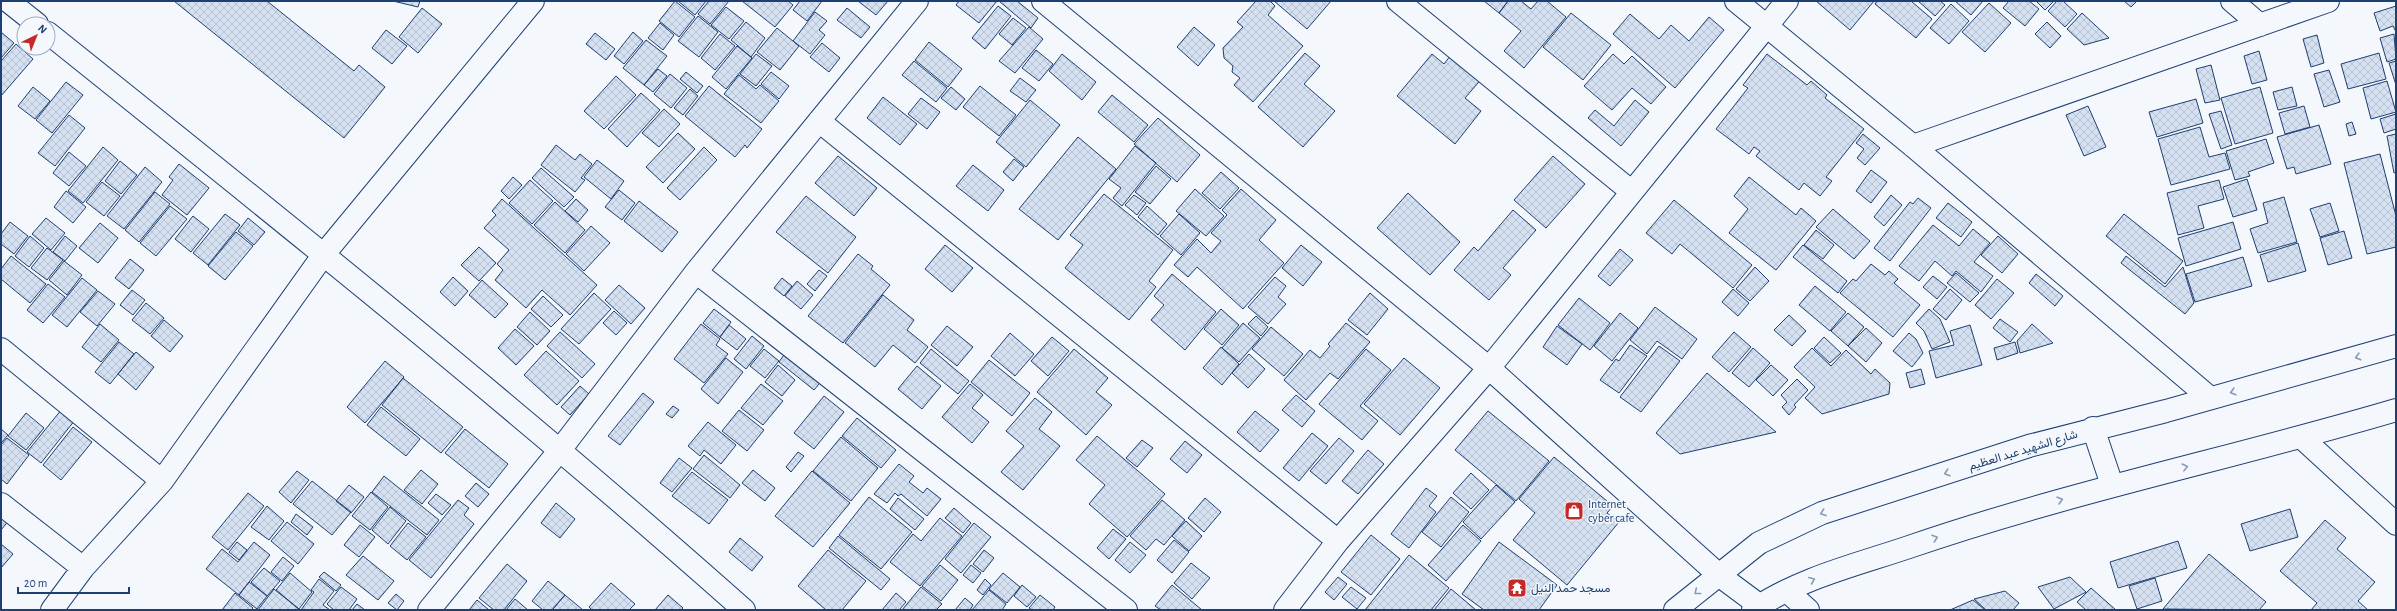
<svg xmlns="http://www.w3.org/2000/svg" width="2397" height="611" font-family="'Alegreya Sans',Vazirmatn,sans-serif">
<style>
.building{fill:url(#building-cross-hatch);stroke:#1d3f73}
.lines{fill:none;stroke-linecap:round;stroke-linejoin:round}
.minor-casing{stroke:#1d3f73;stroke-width:24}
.tertiary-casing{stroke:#1d3f73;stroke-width:24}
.secondary-casing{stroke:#1d3f73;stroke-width:24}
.minor{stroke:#f4f7fb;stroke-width:22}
.tertiary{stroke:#f4f7fb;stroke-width:22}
.secondary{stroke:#f4f7fb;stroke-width:22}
.oneway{stroke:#889bb7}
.labels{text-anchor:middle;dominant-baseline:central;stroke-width:3;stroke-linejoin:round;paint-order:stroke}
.street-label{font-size:12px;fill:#1d3f73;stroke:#f4f7fb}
.poi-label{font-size:12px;fill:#1d3f73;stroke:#f4f7fb;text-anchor:start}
</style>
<defs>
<pattern id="building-cross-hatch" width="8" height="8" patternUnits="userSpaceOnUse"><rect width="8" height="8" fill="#d5e0f0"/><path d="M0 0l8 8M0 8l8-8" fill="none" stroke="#b6c1d1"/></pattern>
</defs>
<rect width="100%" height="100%" fill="#f4f7fb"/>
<!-- building -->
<path class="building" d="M174,1H267L354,71L359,65L385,87L344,138Z
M393,1H420L418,7Z
M675,1L695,17L679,37L659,21Z
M678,1H706L695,15Z
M709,1H729L710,24L698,14Z
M742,1H788L793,5L775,27Z
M800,1H822L807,21L793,10Z
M858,1H888L876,15Z
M959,1H997L979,23L956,5Z
M999,1H1017L1038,18L1031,28Z
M1256,1H1270L1275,6L1268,15L1303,46L1253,102L1234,85L1240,78L1232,72L1233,66L1224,58L1223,48L1243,27L1237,22Z
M1274,1H1331L1307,29Z
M1484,1H1508L1499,13Z
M1508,1H1521L1531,9L1538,1H1547L1566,17L1524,68L1504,51L1521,31L1499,13Z
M1816,1H1874L1850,30Z
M1877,1H1911L1932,19L1916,38L1875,4Z
M1918,1H1940L1945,5L1935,16Z
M1955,1H1983L1971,15Z
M2009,1H2029L2039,9L2025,26L2003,8Z
M2036,1H2054L2045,10Z
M2057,1H2063L2077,14L2065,27L2048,11Z
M2124,1H2137L2131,7Z
M1989,3L2011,23L1985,52L1962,32Z
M1951,4L1969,21L1949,44L1930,28Z
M998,6L1011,16L985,49L972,38Z
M2396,6V32L2393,26L2380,31L2374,13Z
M726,7L744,21L729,39L711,25Z
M422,8L442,24L418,53L399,37Z
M847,8L870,27L861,38L837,20Z
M815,12L827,21L819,30L825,35L810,54L793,41Z
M1571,13L1611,45L1583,80L1543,47Z
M2082,13L2109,38L2084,45L2067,29Z
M1630,14L1659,39L1671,25L1689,41L1709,17L1724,30L1675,88L1613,34Z
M698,16L718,32L699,57L678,41Z
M1013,18L1026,28L1012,45L999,34Z
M746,22L765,38L751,57L731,40Z
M2047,22L2061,36L2050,48L2035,34Z
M660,23L674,35L663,50L648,38Z
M1029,27L1043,39L1015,73L999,61Z
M1194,27L1215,45L1198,66L1177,47Z
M777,28L799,46L780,70L757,52Z
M386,30L407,46L392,64L372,48Z
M1,32L14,43L1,58Z
M633,32L643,41L624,64L614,56Z
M595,33L615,49L606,60L586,44Z
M720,34L735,46L715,70L701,58Z
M2394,34L2396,59L2387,62L2380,38Z
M2317,35L2324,63L2311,67L2303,39Z
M646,40L667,56L644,85L623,68Z
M929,42L962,69L948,87L915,60Z
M822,43L840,58L829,72L810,57Z
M16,44L33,59L1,96V61Z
M737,46L752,58L726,89L712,77Z
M1036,50L1053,64L1039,81L1022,68Z
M1454,51L1484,76L1465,98L1481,111L1455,144L1397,96L1432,54L1444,64Z
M2259,51L2267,80L2252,84L2244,56Z
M1305,53L1320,66L1304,84L1335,111L1303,147L1258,107Z
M2379,53L2386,79L2348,89L2341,64Z
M756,54L772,66L756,86L740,74Z
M1062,54L1096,82L1082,100L1049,71Z
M1613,54L1624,64L1632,56L1666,87L1651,104L1632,88L1612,110L1584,86Z
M1767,54L1807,85L1811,81L1827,95L1825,98L1864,129L1826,177L1832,181L1820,196L1804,183L1799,190L1756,156L1760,151L1754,147L1749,154L1716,129L1748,88L1743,85Z
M914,61L947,88L936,102L902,75Z
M2396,61V85L2389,63Z
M2211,65L2220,100L2205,103L2196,69Z
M658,69L667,76L653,92L644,85Z
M2329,70L2340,102L2324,107L2314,74Z
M686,72L703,86L697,93L680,79Z
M771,72L789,86L779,99L761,84Z
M670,74L687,88L671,108L654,94Z
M739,75L756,89L760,85L779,101L761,123L724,94Z
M616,76L636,95L604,129L584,111Z
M1020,78L1036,90L1026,102L1010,91Z
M2387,81L2396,112L2371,119L2363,88Z
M66,82L83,95L52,133L36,120Z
M709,86L762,129L747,148L745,145L735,157L685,116Z
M980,86L1016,115L999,136L963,107Z
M33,87L50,101L35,119L18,106Z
M951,87L965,99L956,110L941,98Z
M2260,87L2273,133L2235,144L2221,98Z
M2292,87L2297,106L2278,110L2273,92Z
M690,89L698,96L683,115L674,108Z
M641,93L660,110L627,147L608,129Z
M1112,95L1148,125L1134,142L1098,112Z
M883,97L917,124L900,145L867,118Z
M921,98L940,112L927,129L908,114Z
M2196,99L2203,123L2157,137L2149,112Z
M1030,100L1060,125L1026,167L996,142Z
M1635,100L1649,112L1621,146L1588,118L1595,110L1614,126Z
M2088,106L2106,147L2084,156L2066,115Z
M2304,106L2310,127L2285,134L2279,113Z
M664,109L680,124L659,147L642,133Z
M2221,111L2232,145L2221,149L2209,114Z
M2396,114V129L2384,133L2380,119Z
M69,115L85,128L55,166L38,153Z
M1158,118L1200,155L1177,182L1134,144Z
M2352,122L2356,134L2349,136L2346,124Z
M2319,125L2331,164L2296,174L2294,167L2287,169L2277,137Z
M2200,127L2209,157L2225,153L2230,169L2171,185L2158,139Z
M678,133L695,149L663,183L646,167Z
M1863,134L1880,148L1865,165L1857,158L1864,149L1856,143Z
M2396,134V172L2394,173L2387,136Z
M1078,137L1116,169L1058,240L1019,209Z
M2266,139L2274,163L2248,172L2250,176L2235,180L2226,151Z
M556,145L575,160L580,154L592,164L581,178L585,180L575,192L541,165Z
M1135,146L1156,163L1122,206L1113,198L1121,188L1109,179Z
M103,147L118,160L83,203L68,191Z
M704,147L717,160L680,200L667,188Z
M69,152L86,166L69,186L53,173Z
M2380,154L2396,216V247L2367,254L2344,163Z
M838,156L877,188L854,216L815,183Z
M1553,156L1585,184L1546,228L1514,200Z
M1014,159L1024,167L1013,181L1003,172Z
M597,160L624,181L611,199L584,177Z
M120,161L137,175L121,194L105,181Z
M179,164L209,188L187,215L162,195L173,180L169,177Z
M973,165L1004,190L988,211L956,186Z
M1156,166L1171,179L1150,204L1135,192Z
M145,167L162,182L124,229L107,216Z
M541,168L574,197L564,207L532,178Z
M1871,170L1887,182L1871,203L1856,191Z
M1221,172L1239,188L1220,209L1202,193Z
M513,177L522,185L509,199L501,191Z
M1749,177L1796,215L1801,208L1816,221L1776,270L1729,233L1748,209L1734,196Z
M2247,179L2257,210L2233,217L2223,187Z
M530,180L553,201L532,224L509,203Z
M2219,180L2224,199L2198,206L2204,228L2178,235L2167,193Z
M102,182L120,196L104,216L86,202Z
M1195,189L1224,216L1206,236L1176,211Z
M1241,189L1276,220L1259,240L1284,263L1243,309L1197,267L1188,277L1174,265L1197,239L1211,253L1221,241L1211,233L1227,215L1222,210Z
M619,190L635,203L622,220L605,207Z
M66,191L86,207L73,223L54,207Z
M155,192L170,204L139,242L125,230Z
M1408,193L1460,242L1430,275L1377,228Z
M1104,194L1173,250L1149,281L1156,287L1129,320L1065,268L1083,245L1070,235Z
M1134,195L1146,203L1137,215L1125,205Z
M1891,195L1902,205L1884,226L1874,217Z
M806,196L856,237L828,273L776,232Z
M2284,197L2297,242L2258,253L2250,229L2268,223L2263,203Z
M1918,198L1931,208L1890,261L1874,248L1910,202L1913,204Z
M502,199L597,285L570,315L542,290L526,308L495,280L503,270L497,264L509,250L484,228L496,215L492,211Z
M576,199L588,210L578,222L565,211Z
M1674,200L1752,265L1733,288L1680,244L1672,254L1646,233Z
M639,201L678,232L662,252L624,221Z
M555,202L585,230L565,253L534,225Z
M1948,203L1972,222L1961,237L1936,218Z
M2330,203L2339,231L2320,237L2310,209Z
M170,206L187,219L156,256L140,243Z
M1147,206L1167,224L1158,235L1138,217Z
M1833,209L1870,241L1854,259L1816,227Z
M1513,210L1536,230L1503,268L1511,275L1489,300L1454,270L1474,247L1478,251Z
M225,214L240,225L208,265L193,253Z
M1179,214L1200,233L1181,255L1160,236Z
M2124,214L2183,261L2165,284L2106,236Z
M193,216L209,229L191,252L175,239Z
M46,218L65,233L51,250L32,234Z
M248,218L265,232L254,245L238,231Z
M10,222L28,236L14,254L1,244V234Z
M2233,222L2241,249L2186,266L2178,238Z
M100,223L118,238L98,263L79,248Z
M1933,225L1959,246L1973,229L1990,243L1974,262L1993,276L1981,292L1956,271L1952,276L1935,261L1919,281L1899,266Z
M591,226L610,243L584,271L566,254Z
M1816,230L1834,245L1823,259L1804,245Z
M2344,231L2352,258L2328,265L2320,238Z
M236,232L253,246L225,280L208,266Z
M30,236L44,248L29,267L15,256Z
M65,236L77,246L65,261L53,252Z
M1998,236L2018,254L2002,273L1981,255Z
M2298,243L2306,271L2268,282L2260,255Z
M945,245L973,268L952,292L925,269Z
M1301,245L1322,262L1303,286L1282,268Z
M1803,245L1847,281L1838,293L1793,257Z
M479,247L496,263L479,281L461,265Z
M47,248L63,260L47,280L31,268Z
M1620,249L1633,260L1610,286L1598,276Z
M858,254L873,266L871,269L890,285L843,343L808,316Z
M11,256L46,284L30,303L1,279V269Z
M2126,256L2165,287L2183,267L2194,303L2185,314L2121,263Z
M2243,257L2252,286L2195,302L2186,274Z
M130,259L144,270L129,289L115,278Z
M64,261L82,275L67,295L49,280Z
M1871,264L1885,275L1889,271L1898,279L1894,283L1920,305L1893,337L1840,293L1853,279L1856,281Z
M1755,267L1769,281L1750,301L1736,289Z
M819,270L827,276L815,291L807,284Z
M1956,273L1979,293L1970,302L1947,283Z
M1172,274L1216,312L1185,350L1151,320L1164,305L1154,296Z
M2036,274L2063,296L2055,306L2029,283Z
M1933,276L1947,287L1937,299L1923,287Z
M453,277L468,291L455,306L440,292Z
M1275,277L1286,286L1278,297L1286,304L1268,324L1248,307Z
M82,278L97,290L67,327L52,315Z
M782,278L792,286L784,296L774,288Z
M1997,279L2014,293L1991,319L1975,305Z
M482,280L508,304L495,318L469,295Z
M797,281L813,295L801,309L785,296Z
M48,284L65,297L43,323L27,310Z
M619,285L645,308L631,324L605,300Z
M1815,286L1846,312L1830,331L1799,305Z
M1733,289L1749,303L1738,316L1722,302Z
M1950,289L1962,300L1946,320L1933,309Z
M132,290L145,300L133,315L120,305Z
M98,291L115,304L97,326L80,312Z
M594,293L611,309L579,344L561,329Z
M1370,293L1388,309L1367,335L1348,320Z
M883,295L914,320L907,330L928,347L915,363L893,345L875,367L845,343Z
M543,296L563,315L551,327L531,309Z
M1579,298L1610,323L1590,350L1558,325Z
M146,303L164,318L150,334L132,320Z
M1655,307L1697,339L1682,359L1657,341L1647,354L1630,340Z
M714,309L731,322L720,337L703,323Z
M1221,309L1239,325L1222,345L1204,329Z
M1929,309L1940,319L1950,342L1932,349L1924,331L1916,323Z
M614,311L627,323L616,335L603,323Z
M530,312L550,331L537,345L517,327Z
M1620,313L1638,328L1612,361L1594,346Z
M1848,313L1864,327L1848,346L1831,331Z
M1789,315L1806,331L1792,346L1774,330Z
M1256,316L1268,327L1261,336L1248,324Z
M2000,319L2018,332L2010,342L1993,328Z
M164,320L183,336L170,352L151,336Z
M1243,323L1260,338L1239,362L1222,348Z
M1346,323L1370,342L1338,379L1330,373L1306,400L1284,380L1310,350L1320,358L1330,346L1328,344Z
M100,324L119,340L101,362L82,347Z
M701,324L720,339L716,345L728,354L704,383L674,359Z
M2032,324L2053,343L2020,353L2017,341Z
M729,325L746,339L737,350L720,337Z
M1970,325L1982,365L1936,378L1929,351L1954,345L1950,331Z
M947,326L973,347L957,366L931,345Z
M1557,326L1582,344L1567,365L1543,347Z
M1271,327L1303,354L1284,376L1252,349Z
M1866,328L1882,343L1866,362L1848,346Z
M515,329L534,346L516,365L498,348Z
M560,332L595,364L582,378L547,346Z
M1734,332L1751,347L1729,372L1712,357Z
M1010,333L1034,354L1015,376L991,356Z
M1909,333L1916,339L1923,353L1912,367L1893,351Z
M752,336L764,346L746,369L734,359Z
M1052,337L1069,351L1048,376L1031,361Z
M1824,337L1841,353L1830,363L1814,348Z
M119,342L134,354L110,384L95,372Z
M2015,342L2018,353L1997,360L1994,348Z
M1630,345L1647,356L1619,393L1600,380L1616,359L1619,361Z
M1659,346L1680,361L1641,412L1620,397Z
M1221,347L1239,364L1222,385L1203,368Z
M1753,348L1770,363L1749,387L1732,373Z
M1812,348L1831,366L1846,350L1871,374L1875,369L1890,383L1889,394L1822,414L1805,398L1815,387L1794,367Z
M764,349L779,361L765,378L750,366Z
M788,349L824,378L814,390L779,362Z
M931,349L969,381L958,394L920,363Z
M1074,349L1108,378L1096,392L1112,405L1086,435L1037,392Z
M1366,349L1391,370L1360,406L1378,421L1362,440L1319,404Z
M546,351L579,381L557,405L524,375Z
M136,352L154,367L136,390L118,374Z
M1249,354L1265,369L1248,388L1232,373Z
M726,358L743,372L718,404L701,389Z
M1404,358L1440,388L1400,435L1364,404Z
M989,360L1030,393L1012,416L971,382Z
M385,361L404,377L365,423L347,407Z
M778,365L795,380L782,396L765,382Z
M1771,365L1788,380L1773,396L1756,380Z
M917,366L941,386L922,409L898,389Z
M1921,369L1925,384L1910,388L1906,373Z
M1707,373L1776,432L1680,454L1656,433Z
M403,378L463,427L441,453L382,405Z
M1797,379L1808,390L1794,405L1796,407L1789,415L1782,407L1787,402L1781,395Z
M761,384L783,401L763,425L741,408Z
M970,384L983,395L972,408L989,422L972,443L942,417Z
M580,386L589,394L570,415L561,407Z
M643,393L654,402L620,445L608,436Z
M1296,395L1315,411L1302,427L1282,410Z
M824,396L844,412L814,449L794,433Z
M1035,398L1052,412L1039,429L1060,446L1023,490L1001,472L1024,446L1006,431Z
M673,406L679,410L672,418L666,414Z
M381,407L420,439L406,456L367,425Z
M62,409L75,420L41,463L27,452Z
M739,410L764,430L747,451L722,431Z
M1255,411L1279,430L1260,452L1237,432Z
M1488,411L1549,461L1516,501L1455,450Z
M26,413L44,428L26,450L8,436Z
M857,418L896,450L881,468L842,436Z
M708,422L736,445L721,464L704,450L700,456L688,446Z
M73,427L92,442L61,480L43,465Z
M1,429L8,435L1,443Z
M465,429L508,464L489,488L445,453Z
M1312,433L1328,446L1299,481L1283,468Z
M1097,436L1165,494L1127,537L1089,504L1105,485L1076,460Z
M841,437L878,468L851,501L813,471Z
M7,438L29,455L7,484L1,479V445Z
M1339,438L1354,451L1326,484L1310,471Z
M1142,440L1153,448L1137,467L1126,458Z
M1185,441L1202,455L1187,473L1170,459Z
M1368,450L1384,464L1358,494L1342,481Z
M798,452L804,456L791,472L786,467Z
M704,455L740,485L730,498L693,469Z
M1554,457L1613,506L1607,513L1619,522L1567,585L1513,540L1535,513L1519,499Z
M679,458L692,468L672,492L660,483Z
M899,464L914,476L909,482L923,493L927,488L941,499L927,516L901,494L898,496L895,493L887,503L874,494Z
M421,470L438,484L422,504L404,490Z
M753,470L775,488L765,501L742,483Z
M297,471L309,480L291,503L279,492Z
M812,471L850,503L813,547L775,516Z
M692,472L728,500L709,524L672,496Z
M1471,473L1489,490L1471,509L1453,493Z
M384,476L439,520L427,535L372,492Z
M312,481L351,512L332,535L293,504Z
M476,483L489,494L478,507L465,496Z
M349,485L364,497L351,513L336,501Z
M1496,485L1515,502L1481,539L1463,522Z
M1426,488L1437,496L1429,506L1436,512L1409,548L1391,534Z
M371,492L388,507L370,530L352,516Z
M248,493L264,506L228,550L212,537Z
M436,494L451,505L442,515L428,503Z
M869,497L912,532L881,569L839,535Z
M1451,497L1469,512L1441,547L1422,532Z
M898,498L924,519L915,530L890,509Z
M1205,498L1221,512L1204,532L1188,518Z
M458,500L469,508L464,515L474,524L431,578L409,560Z
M1162,500L1185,520L1164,545L1156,539L1146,550L1130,536Z
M556,503L575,519L560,538L541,523Z
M267,506L284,521L269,540L251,527Z
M390,507L406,521L388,544L372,530Z
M954,508L971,523L963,533L945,518Z
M2290,509L2298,537L2250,551L2241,524Z
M1,512L10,519L1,530Z
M296,514L313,527L307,535L291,522Z
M940,518L962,536L920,586L890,562L913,534L921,541Z
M2325,520L2346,538L2337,549L2375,582L2358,601L2368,610H2311L2317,603L2280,571Z
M1186,521L1202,536L1189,551L1172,536Z
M287,522L314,544L298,564L271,541Z
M408,523L426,537L407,560L390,546Z
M974,523L991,537L961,573L945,559Z
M360,525L375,537L359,557L344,545Z
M1463,525L1481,541L1446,581L1428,565Z
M1113,529L1126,539L1109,559L1097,548Z
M1371,535L1400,559L1371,595L1341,572Z
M838,536L890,579L881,590L829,548Z
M740,538L763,557L752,571L729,552Z
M1174,540L1189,552L1172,573L1157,560Z
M2178,541L2187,568L2118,588L2110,562Z
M237,542L247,550L239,560L229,552Z
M254,542L270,555L239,595L206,569L222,549L238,562Z
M1130,542L1146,555L1130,573L1115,560Z
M1499,542L1557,585L1539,610H1484L1462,594Z
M1,544L13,554L1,568Z
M828,550L866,581L842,610H826L798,586Z
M984,550L994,558L983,572L973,564Z
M2209,554L2266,602L2259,610L2163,609Z
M1409,555L1449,588L1431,610H1365Z
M363,556L394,581L378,600L346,575Z
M283,557L294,566L282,581L271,572Z
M1191,563L1210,578L1192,599L1174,583Z
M507,564L527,581L504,610H494L479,598Z
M940,565L958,580L941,601L922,586Z
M971,565L981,573L973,583L963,575Z
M264,568L280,581L267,596L251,582Z
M324,572L341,585L336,591L319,577Z
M290,573L312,592L299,609L276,590Z
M1003,573L1020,587L1007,603L989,589Z
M1338,577L1347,584L1334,600L1325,592Z
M2070,577L2086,592L2054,609L2038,587Z
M2155,578L2162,601L2137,609L2129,586Z
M319,579L334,591L323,605L330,610H301L314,592L311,590Z
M985,579L991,585L983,595L977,590Z
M548,581L565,595L552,610H543L532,601Z
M249,582L267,596L257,609L239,595Z
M611,583L635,604L629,610H592L589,607Z
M1022,585L1036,597L1027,607L1014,596Z
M1172,585L1202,610H1161L1155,606Z
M341,587L357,599L349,610H334L327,604Z
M921,587L942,604L936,610H902Z
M1351,587L1366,598L1357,609L1342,597Z
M2091,588L2116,610H2086L2077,602Z
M274,589L300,610H258Z
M1451,589L1476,610H1434Z
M989,590L1006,604L1002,610H972Z
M2005,591L2019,603L2013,610H1986L1974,599Z
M235,593L253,608L251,610H222Z
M896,593L906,602L899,610H882Z
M396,594L404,601L397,610L388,603Z
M565,595L583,610H552Z
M668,595L683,608L681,610H655Z
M1040,595L1055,607L1053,610H1032L1029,608Z
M965,598L973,605L970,610H955Z
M515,599L528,610H506Z
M477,600L489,610H469Z
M1973,600L1985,610H1950Z
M357,604L365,610H352Z"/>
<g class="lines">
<!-- minor casing -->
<g class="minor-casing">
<path id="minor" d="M8,1L37,24
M1398,1L1632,192
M1736,1L1913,146L2210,398
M2232,1L2260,25
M48,33C283,221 519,410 744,610
M819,121L1338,541
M1913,146L2328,1
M696,272L1126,610
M1,349L162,481
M2302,438L2396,524
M1,504L83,568
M1787,591L1808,610
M52,610L83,568L162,481L324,254L533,1
M429,610L560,450L696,272L917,1
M1285,610L1338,541L1489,368L1787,1"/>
</g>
<!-- tertiary casing -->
<g class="tertiary-casing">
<path id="tertiary" d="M1043,1L1489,368L1720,576L1759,605"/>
</g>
<!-- secondary casing -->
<g class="secondary-casing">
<path id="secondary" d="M2093,428L2112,485
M1675,610L1759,543L1822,513L2029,446L2166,411L2396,346
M1753,610C1800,578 1856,565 1909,547C2069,492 2234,458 2396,410"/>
</g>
<!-- minor -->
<use href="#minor" class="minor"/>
<!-- tertiary -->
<use href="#tertiary" class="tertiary"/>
<!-- secondary -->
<use href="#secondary" class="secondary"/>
</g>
<!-- one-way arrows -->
<defs><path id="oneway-chevron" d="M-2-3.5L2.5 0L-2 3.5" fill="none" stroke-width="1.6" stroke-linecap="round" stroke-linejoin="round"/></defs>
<g class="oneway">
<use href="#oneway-chevron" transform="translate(2358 357) rotate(164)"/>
<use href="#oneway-chevron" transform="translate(2233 392) rotate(164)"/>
<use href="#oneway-chevron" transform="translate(2185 467) rotate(-14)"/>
<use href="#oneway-chevron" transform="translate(1947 473) rotate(162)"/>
<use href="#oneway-chevron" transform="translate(2060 500) rotate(-16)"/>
<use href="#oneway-chevron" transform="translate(1823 513) rotate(160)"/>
<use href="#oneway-chevron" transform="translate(1935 538) rotate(-19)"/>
<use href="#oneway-chevron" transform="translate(1812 580) rotate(-23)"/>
<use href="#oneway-chevron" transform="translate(1697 592) rotate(141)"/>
</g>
<!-- icons -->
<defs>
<g id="shop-square" transform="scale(1)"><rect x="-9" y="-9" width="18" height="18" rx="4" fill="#c62828" stroke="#f4f7fb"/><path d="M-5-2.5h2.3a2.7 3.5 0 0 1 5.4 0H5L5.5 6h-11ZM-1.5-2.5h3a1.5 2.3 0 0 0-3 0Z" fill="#fff"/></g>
<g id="temple-square" transform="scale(1)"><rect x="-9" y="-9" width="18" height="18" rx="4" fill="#c62828" stroke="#f4f7fb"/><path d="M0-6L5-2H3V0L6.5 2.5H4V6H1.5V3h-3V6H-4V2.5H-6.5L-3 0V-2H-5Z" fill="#fff"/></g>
</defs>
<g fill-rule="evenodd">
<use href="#shop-square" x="1574" y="511"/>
<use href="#temple-square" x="1517" y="588"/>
</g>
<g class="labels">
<!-- street labels -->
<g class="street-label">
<text transform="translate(2023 450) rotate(-17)">شارع الشهيد عبد العظيم</text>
</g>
<!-- poi labels -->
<g class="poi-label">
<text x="1588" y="504">Internet<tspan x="1588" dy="14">cyber cafe</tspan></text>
<text x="1531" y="588">مسجد حمد النيل</text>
</g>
</g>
<!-- border -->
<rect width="2397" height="611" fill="none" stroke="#1d3f73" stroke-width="4"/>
<!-- north arrow -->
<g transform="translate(36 36) rotate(43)"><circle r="19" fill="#f4f7fb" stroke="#9eadc5"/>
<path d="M0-3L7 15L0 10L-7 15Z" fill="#c62828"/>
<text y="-6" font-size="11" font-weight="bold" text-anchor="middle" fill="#1d3f73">N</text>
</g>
<!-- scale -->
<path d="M18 587v6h111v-6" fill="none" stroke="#1d3f73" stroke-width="2"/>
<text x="24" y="587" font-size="12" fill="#1d3f73" stroke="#f4f7fb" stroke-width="3" paint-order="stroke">20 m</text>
</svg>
